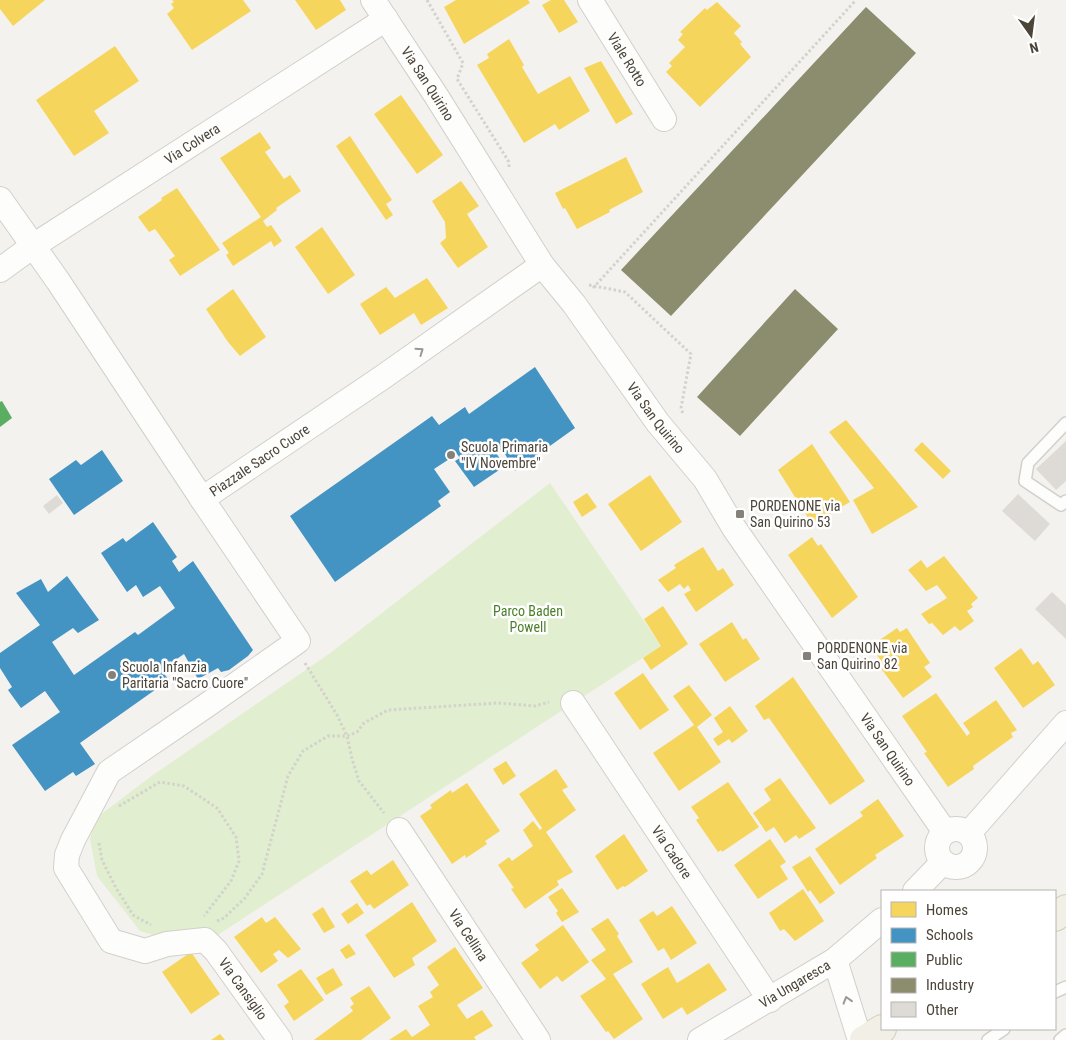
<svg xmlns="http://www.w3.org/2000/svg" width="1066" height="1040" font-family="'Roboto Condensed',sans-serif">
<style>
.green{fill:#e1eecf}
.homes{fill:#f6d55c}
.schools{fill:#4393c3}
.public{fill:#5aae61}
.industry{fill:#8c8c6e}
.building{fill:#dedbd6}
.lines{fill:none;stroke-linecap:round;stroke-linejoin:round}
.lane-casing{stroke:#d2d0cb;stroke-width:14}
.street-casing{stroke:#d2d0cb;stroke-width:26}
.primary-casing{stroke:#d6cebb;stroke-width:30}
.path{stroke:#d3d2cc;stroke-width:3;stroke-dasharray:2.5 2.5;stroke-linecap:butt}
.lane{stroke:#fdfdfc;stroke-width:11}
.street{stroke:#fdfdfc;stroke-width:24}
.primary{stroke:#f2efe6;stroke-width:28}
.oneway{stroke:#9b9791}
.poi-dot{fill:#868178;stroke:#fff;stroke-width:2}
.labels{text-anchor:middle;dominant-baseline:central;stroke-width:5;stroke-linejoin:round;paint-order:stroke}
.street-label{font-size:14px;fill:#4b4439;stroke:#fff}
.poi-label{font-size:14px;fill:#4b4439;stroke:#fff;text-anchor:start}
.park-label{font-size:14px;fill:#4a7f2a;stroke:#fff}
</style>
<rect width="100%" height="100%" fill="#f4f2ee"/>
<!-- green -->
<path class="green" d="M550,483L661,646L216,936H157L140,931L97,876L90,839L96,818L153,775L329,654Z"/>
<!-- homes -->
<path class="homes" d="M0,0H45L13,26L0,9Z
M172,0H243L251,11L192,50L167,14L174,8L171,4L174,2Z
M295,0H340L346,10L316,30Z
M456,0H528L530,3L464,44L444,7Z
M551,0H564L578,22L559,33L542,5Z
M717,2L741,26L734,33L742,42L740,44L751,57L700,107L666,72L672,66L669,63L685,47L678,40L683,34L680,32L705,8L707,10Z
M509,39L524,65L522,67L538,94L570,76L590,111L559,130L555,124L524,143L477,65L489,58L487,54Z
M115,46L139,81L94,111L109,133L74,156L36,100Z
M601,61L633,114L616,124L584,68Z
M401,95L443,155L417,174L374,114Z
M260,132L271,148L265,152L284,179L290,175L301,191L276,208L277,210L263,221L267,227L271,225L282,241L274,247L271,241L233,266L226,255L229,253L222,243L261,217L220,158Z
M350,136L392,200L386,204L393,215L386,220L336,146Z
M626,157L643,192L609,210L610,212L577,229L565,208L563,209L555,193Z
M461,181L479,206L467,214L488,247L458,268L440,243L446,238L445,222L432,201Z
M177,188L220,250L180,276L169,260L175,256L155,229L149,232L138,217L162,200L161,198Z
M322,227L355,275L328,294L295,247Z
M427,278L448,308L421,325L414,313L380,335L360,304L386,287L395,298Z
M233,289L266,337L240,356L228,342L206,309Z
M846,420L918,507L872,534L853,500L874,488L829,432Z
M922,442L951,471L943,479L914,450Z
M812,444L850,502L812,524L778,470Z
M650,475L682,522L641,551L608,504Z
M587,493L597,507L582,517L573,502Z
M812,537L818,546L821,544L858,597L832,618L788,555Z
M703,547L718,571L723,568L734,585L696,612L684,594L691,590L688,585L684,589L680,584L668,592L658,580L676,568L674,565Z
M944,556L978,598L971,604L973,607L967,611L974,621L960,631L955,626L943,635L933,624L932,623L929,624L921,614L947,598L937,585L926,591L908,570L921,560L927,568Z
M663,606L688,644L651,670L643,658L661,646L644,619Z
M732,622L743,640L746,638L760,659L725,682L699,644Z
M897,628L900,632L907,628L908,630L930,663L924,667L932,677L903,698L877,663L881,661L871,646Z
M1021,648L1033,665L1038,661L1055,685L1023,708L994,668Z
M643,673L669,710L640,730L614,693Z
M793,677L865,781L830,805L769,718L764,720L755,706Z
M689,685L712,715L697,727L721,762L679,791L653,753L694,725L673,696Z
M936,693L967,736L970,733L963,723L996,700L1017,730L1011,733L1013,737L973,766L974,769L948,787L924,753L927,752L902,716Z
M730,706L748,731L732,743L729,739L718,746L713,739L723,732L714,718Z
M506,761L516,776L503,785L493,769Z
M556,769L568,787L562,790L576,810L546,832L573,872L557,881L559,885L525,909L511,889L514,888L498,865L509,857L512,861L533,846L523,830L533,821L540,830L542,828L519,794Z
M780,778L816,828L799,839L796,835L785,843L774,827L766,832L753,813L771,800L764,789Z
M728,782L759,827L722,852L721,850L718,852L696,820L699,818L691,807Z
M467,783L500,831L485,841L487,844L466,858L465,855L452,864L420,816L432,808L430,805L451,790L452,793Z
M878,799L904,836L875,855L877,858L840,885L815,849L863,816L860,812Z
M624,834L648,871L625,887L623,886L617,890L595,856Z
M770,839L786,862L780,866L788,879L758,899L734,865Z
M810,856L835,893L820,904L810,890L808,892L792,867Z
M393,860L409,885L374,909L370,904L367,906L350,881L367,870L371,875Z
M562,888L579,912L562,922L556,913L558,911L548,897Z
M803,889L824,921L795,941L784,929L780,931L769,913Z
M412,902L437,941L412,958L415,965L394,978L365,935Z
M357,903L364,913L348,924L341,914Z
M672,906L697,943L671,960L664,948L658,951L639,920L653,911L657,916Z
M323,907L335,927L324,933L312,914Z
M262,917L266,923L275,917L301,949L288,958L279,950L273,954L278,961L261,973L234,937Z
M608,918L619,934L617,936L633,962L613,974L643,1019L614,1039L608,1031L606,1032L580,996L606,979L591,960L606,950L591,929Z
M563,925L589,962L562,982L557,976L540,989L521,963L539,950L535,945Z
M349,944L356,954L346,959L340,950Z
M455,947L483,988L457,1005L467,1019L482,1010L493,1026L474,1037L476,1040H389L406,1029L412,1037L430,1025L418,1006L433,997L430,992L439,985L427,967Z
M191,952L220,994L191,1014L162,972Z
M709,963L727,990L687,1015L682,1007L663,1019L641,984L668,967L677,983Z
M333,968L343,985L326,995L316,978Z
M301,969L324,1000L294,1021L284,1006L289,1002L277,985Z
M369,986L391,1018L361,1040H314L353,1011L350,1007L354,1004L350,998Z
M220,1034L225,1040H211Z"/>
<!-- schools -->
<path class="schools" d="M535,367L575,428L515,471L502,449L496,453L505,466L474,487L455,461L460,458L457,454L434,469L450,492L438,501L441,506L335,582L290,516L432,416L439,425L465,407L469,414Z
M102,450L123,481L74,515L49,479L76,460L81,465Z
M153,522L177,557L172,561L179,572L193,561L253,650L248,656L229,670L221,672L218,668L198,679L184,654L161,670L169,680L80,743L95,764L76,776L73,772L45,791L12,745L60,712L45,691L21,708L8,690L12,687L0,668V653L40,625L16,593L41,579L48,592L67,576L99,620L78,633L73,628L52,642L74,675L135,632L138,635L175,608L160,586L143,597L136,585L127,592L101,553L123,538L126,542Z"/>
<!-- public -->
<path class="public" d="M2,401L12,418L0,427V402Z"/>
<!-- industry -->
<path class="industry" d="M866,7L916,53L671,316L621,270Z
M795,289L838,329L740,436L697,397Z"/>
<!-- building -->
<path class="building" d="M1066,441V481L1056,490L1036,469Z
M1018,494L1050,524L1035,541L1002,511Z
M57,495L63,503L49,514L43,506Z
M1052,592L1066,605V639L1035,609Z"/>
<g class="lines">
<!-- lane casing -->
<g class="lane-casing">
<path id="lane" d="M1066,423L1028,463L1025,481L1061,505L1066,501
M1055,992L1066,987
M988,1040L1004,1029
M1060,1040L1066,1035"/>
</g>
<!-- street casing -->
<g class="street-casing">
<g id="street">
<path id="s1" d="M373,0L435,94L542,265L574,304L658,423L705,479L734,528L945,832"/>
<path id="s2" d="M590,0L664,119"/>
<path id="s3" d="M0,199L58,281L202,499L380,379L542,265"/>
<path id="s4" d="M0,270L33,246L386,19"/>
<path id="s5" d="M202,499L298,641L207,705L109,772L73,840L67,855L66,868L111,941L145,951L167,944L205,940L216,951L280,1040"/>
<path id="s6" d="M573,703L770,1000"/>
<circle cx="956" cy="848" r="19"/>
<path id="s7" d="M399,830L538,1040"/>
<path d="M969,833L1066,723"/>
<path d="M915,891L943,862"/>
<path d="M835,960L860,1040"/>
<path id="s8" d="M700,1040L835,960L882,920"/>
</g>
</g>
<!-- primary casing -->
<g class="primary-casing">
<path id="primary" d="M1055,917L1066,909
M864,1040L882,1029"/>
</g>
<!-- path -->
<path class="path" d="M427,0L463,63L457,79L509,162V167
M589,285L625,292L691,354L681,408L683,414
M593,288L856,0
M305,663L337,715L347,736L352,759L359,781L384,813
M119,806L160,782L184,786L217,808L236,837L239,861L231,881L204,916
M99,843L102,860L116,888L133,915L151,925
M217,921L224,918L245,898L262,874L288,776L303,751L328,736H347L357,732L364,723L388,710L498,703L535,706L549,702"/>
<!-- lane -->
<use href="#lane" class="lane"/>
<!-- street -->
<use href="#street" class="street"/>
<!-- primary -->
<use href="#primary" class="primary"/>
</g>
<!-- one-way arrows -->
<defs><path id="oneway-chevron" d="M-2-3.5L2.5 0L-2 3.5" fill="none" stroke-width="1.6" stroke-linecap="round" stroke-linejoin="round" transform="scale(1.25)"/></defs>
<g class="oneway">
<use href="#oneway-chevron" transform="translate(420 351) rotate(-35)"/>
<use href="#oneway-chevron" transform="translate(847 1000) rotate(-107)"/>
</g>
<!-- markers -->
<g class="poi-dot">
<circle cx="451" cy="455" r="5"/>
<rect x="735" y="509" width="10" height="10" rx="2.5"/>
<rect x="802" y="651" width="10" height="10" rx="2.5"/>
<circle cx="112" cy="675" r="5"/>
</g>
<g class="labels">
<!-- street labels -->
<g class="street-label">
<text stroke="none"><textPath href="#s2" startOffset="70">Viale Rotto</textPath></text>
<text stroke="none"><textPath href="#s1" startOffset="100">Via San Quirino</textPath></text>
<text stroke="none"><textPath href="#s4" startOffset="230">Via Colvera</textPath></text>
<text stroke="none"><textPath href="#s1" startOffset="505">Via San Quirino</textPath></text>
<text stroke="none"><textPath href="#s3" startOffset="431">Piazzale Sacro Cuore</textPath></text>
<text stroke="none"><textPath href="#s1" startOffset="910">Via San Quirino</textPath></text>
<text stroke="none"><textPath href="#s6" startOffset="179">Via Cadore</textPath></text>
<text stroke="none"><textPath href="#s7" startOffset="126">Via Cellina</textPath></text>
<text stroke="none"><textPath href="#s8" startOffset="110">Via Ungaresca</textPath></text>
<text stroke="none"><textPath href="#s5" startOffset="752">Via Cansiglio</textPath></text>
</g>
<!-- poi labels -->
<g class="poi-label">
<text x="461" y="447">Scuola Primaria<tspan x="461" dy="16">"IV Novembre"</tspan></text>
<text x="750" y="506">PORDENONE via<tspan x="750" dy="16">San Quirino 53</tspan></text>
<text x="817" y="648">PORDENONE via<tspan x="817" dy="16">San Quirino 82</tspan></text>
<text x="122" y="667">Scuola Infanzia<tspan x="122" dy="16">Paritaria "Sacro Cuore"</tspan></text>
</g>
<!-- park labels -->
<g class="park-label">
<text x="528" y="611">Parco Baden<tspan x="528" dy="16">Powell</tspan></text>
</g>
</g>
<!-- legend -->
<rect x="881" y="890" width="175" height="140" fill="#ffffff" stroke="#b7b4b0"/>
<rect x="891" y="902" width="25" height="15" fill="#f6d55c" stroke="#b7b4b0"/>
<text x="926" y="915" font-size="15" fill="#4b4439">Homes</text>
<rect x="891" y="928" width="25" height="15" fill="#4393c3" stroke="#b7b4b0"/>
<text x="926" y="940" font-size="15" fill="#4b4439">Schools</text>
<rect x="891" y="952" width="25" height="15" fill="#5aae61" stroke="#b7b4b0"/>
<text x="926" y="965" font-size="15" fill="#4b4439">Public</text>
<rect x="891" y="978" width="25" height="15" fill="#8c8c6e" stroke="#b7b4b0"/>
<text x="926" y="990" font-size="15" fill="#4b4439">Industry</text>
<rect x="891" y="1002" width="25" height="15" fill="#dedbd6" stroke="#b7b4b0"/>
<text x="926" y="1015" font-size="15" fill="#4b4439">Other</text>
<!-- north arrow -->
<g transform="translate(1031 35) rotate(166)" stroke="#ffffff" stroke-width="4" paint-order="stroke">
<path d="M0-4L9 19L0 12L-9 19Z" fill="#4b4439"/>
<text y="-8" font-size="14" font-weight="bold" text-anchor="middle" fill="#4b4439">N</text>
</g>
</svg>
